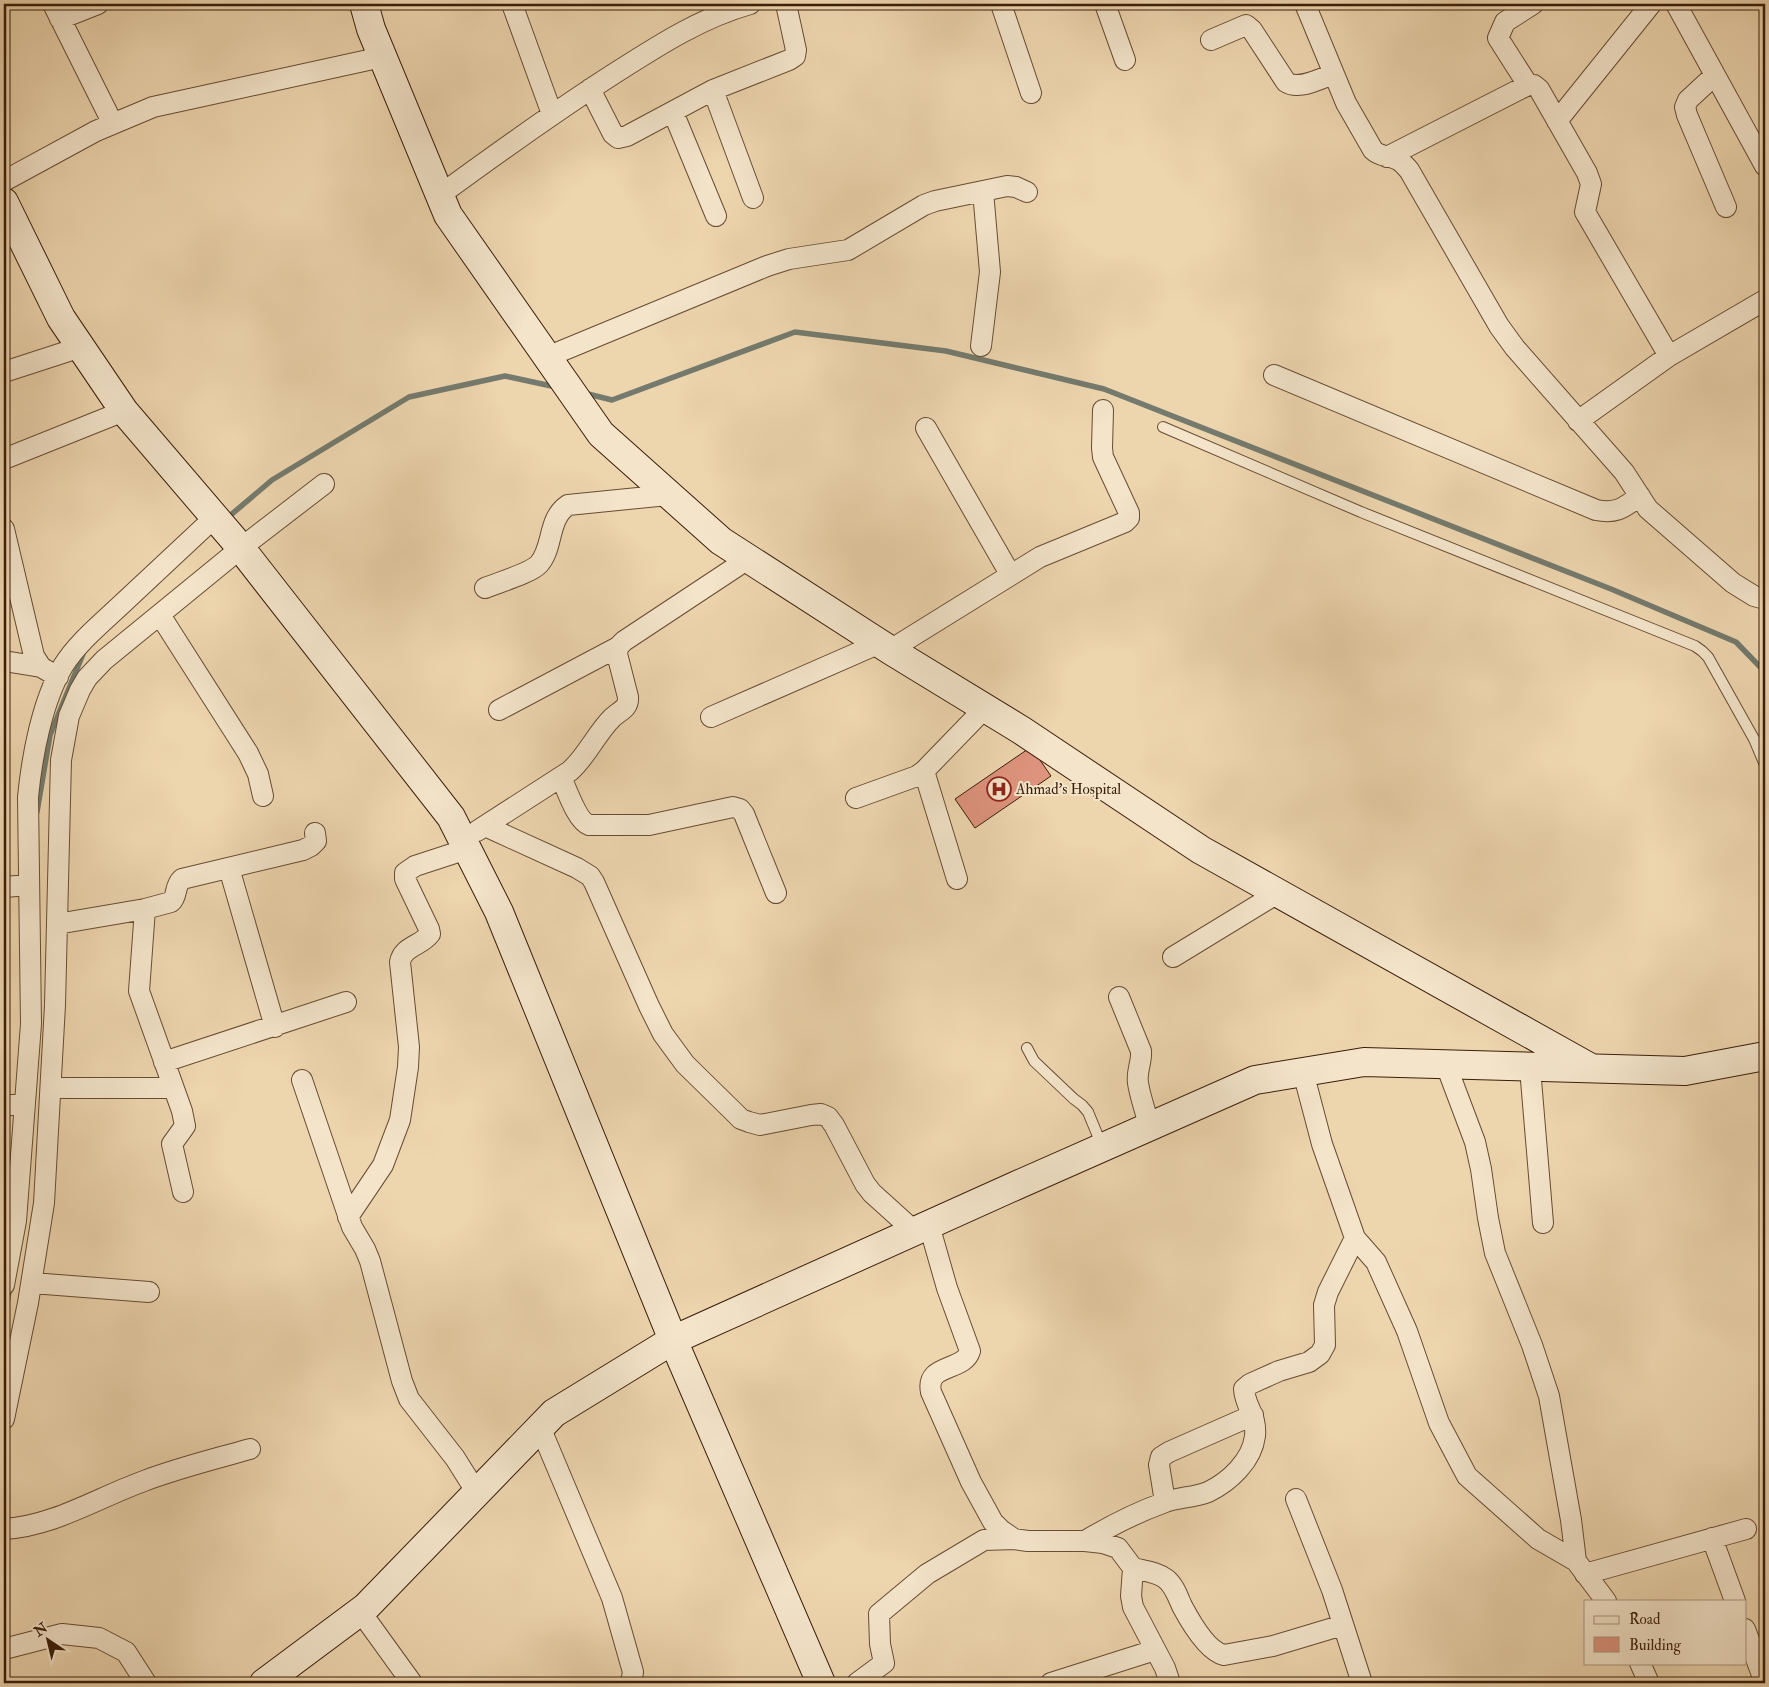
<svg xmlns="http://www.w3.org/2000/svg" width="1769" height="1687" font-family="'IM FELL Double Pica',serif">
<style>
.lines{fill:none;stroke-linecap:round;stroke-linejoin:round}
.stream{stroke:#747a6d;stroke-width:5.5}
.building{fill:#dd937d;stroke:#3a1e0a}
.lane-casing{stroke:#674c33;stroke-width:12}
.street-casing{stroke:#674c33;stroke-width:22}
.secondary-casing{stroke:#3a1e0a;stroke-width:30}
.lane{stroke:#f3e4ca;stroke-width:10}
.street{stroke:#f3e4ca;stroke-width:20}
.secondary{stroke:#f3e4ca;stroke-width:28}
.labels{text-anchor:middle;dominant-baseline:central;stroke-width:4;stroke-linejoin:round;paint-order:stroke}
.poi-label{font-size:15px;fill:#3a1e0a;stroke:#f3e4ca;text-anchor:start}
</style>
<rect width="100%" height="100%" fill="#edd5ae"/>
<filter id="stains"><feTurbulence type="fractalNoise" baseFrequency=".004" numOctaves="4"/><feColorMatrix values="0 0 0 0 .2 0 0 0 0 .09 0 0 0 0 .02 0 0 0 .5 -.17"/></filter>
<radialGradient id="worn" r=".72"><stop offset=".6" stop-color="#630" stop-opacity="0"/><stop offset="1" stop-color="#630" stop-opacity=".3"/></radialGradient>
<g class="lines">
<!-- stream -->
<path class="stream" d="M584,393L612,400L795,332L946,351L1104,389L1611,589L1736,642L1765,672
M226,519L272,480L409,397L505,376L556,387
M37,812L50,735L83,654
M4,1318L10,1287"/>
</g>
<!-- building -->
<path class="building" d="M1031,747L1051,776L975,828L955,799Z"/>
<g class="lines">
<!-- lane casing -->
<g class="lane-casing">
<path id="lane" d="M1163,427L1361,512L1695,646L1702,651L1708,657L1754,739L1765,765
M1027,1048L1034,1061L1074,1099L1082,1105L1088,1112L1102,1146"/>
</g>
<!-- street casing -->
<g class="street-casing">
<path id="street" d="M53,4L113,124
M512,4L552,114
M1001,4L1031,93
M1105,4L1125,60
M1305,4L1346,103L1373,150C1380,157 1387,155 1396,159C1402,161 1405,166 1409,170L1499,326L1515,348L1624,472L1648,509L1733,583L1754,596L1765,599
M1676,4L1765,166
M60,19L98,4
M1211,40L1246,25L1252,30L1286,82C1299,91 1320,78 1334,74
M1715,75L1688,100L1685,107L1687,115L1726,207
M1528,85L1498,38L1505,22L1533,4
M590,89L613,134L618,138L627,136L713,90L789,60L795,56L796,50L786,4
M713,90L753,198
M673,112L716,216
M1557,121L1651,4
M1387,157L1528,85H1534L1539,89L1587,173L1591,184L1585,212L1669,356
M4,181L96,131L153,107L382,57
M440,195C496,154 553,113 612,75C656,47 700,18 750,4
M981,346L990,272L983,191
M547,357L767,266L789,259L848,250L924,205L935,201L1007,186L1016,187L1027,192
M4,372L81,347
M1274,375L1596,510C1617,514 1623,508 1640,496
M1578,421L1669,356L1765,300
M926,428L1010,574
M4,459L124,411
M4,529L34,656L41,667L58,677
M485,588C497,583 531,573 539,564C554,547 547,519 568,505L668,495
M160,615L248,753L258,774L263,796
M890,650L1040,557L1125,522L1129,518V513L1103,457L1102,448L1103,410
M4,661L41,667
M499,710L618,647
M711,717L880,643
M924,771L957,879
M561,777C567,790 577,821 589,825H649L733,807L740,809L744,814L776,893
M856,798L917,776L924,771L985,708
M485,826L577,868L590,876L594,882L649,1006L663,1034L685,1064L741,1119L749,1122L760,1125L811,1115L821,1114L828,1117L834,1125L865,1184L872,1193L914,1231
M477,831L570,771C587,756 596,734 612,718C619,711 629,709 628,697L617,654L618,647L624,641L748,559
M229,868L275,1027
M4,887L29,885
M145,909L139,991L182,1111L185,1126L172,1144L183,1192
M57,924L145,909L171,902C178,896 174,886 182,879L303,850L311,846L316,841L315,833
M1173,957L1278,893
M1119,997L1141,1051C1142,1062 1136,1072 1138,1083C1140,1097 1146,1112 1149,1126
M164,1062L346,1002
M1446,1065L1475,1142L1481,1169L1488,1218L1495,1253L1532,1345L1549,1396L1571,1520L1576,1561
M1530,1068L1543,1223
M1303,1072L1322,1144L1355,1238L1376,1262L1407,1331L1439,1423L1467,1476L1538,1539L1576,1561L1606,1601
M302,1080L352,1227L365,1249L370,1261L402,1381L409,1399L455,1458L477,1493
M51,1088H173
M4,1106L25,1103
M348,1217L383,1165L400,1120L408,1067L409,1047L400,962C403,946 421,946 430,934L429,929L405,879V873L415,866L467,849
M929,1225L947,1288L970,1351C964,1372 925,1363 931,1392L971,1482L993,1522L1001,1530L1014,1539L1028,1541H1085L1103,1543L1118,1548L1133,1568C1144,1571 1157,1572 1166,1579C1174,1585 1178,1597 1182,1606C1190,1621 1207,1651 1224,1655L1273,1646L1343,1625
M32,1283L149,1292
M4,1285L16,1221L31,1024L28,797C32,756 42,702 63,666C78,642 103,622 123,603C154,574 184,546 215,517
M4,1419L28,1303L44,1203L55,1005L61,760L69,716L80,690L87,678L104,660L241,548L324,484
M540,1427L612,1598L633,1672L631,1683
M1296,1499L1332,1590L1362,1683
M1165,1502L1159,1465L1161,1457L1169,1452L1253,1415
M4,1529C54,1526 97,1498 144,1481C178,1468 215,1459 250,1449
M1712,1538L1735,1601
M1085,1541C1110,1526 1135,1513 1163,1503C1177,1497 1193,1498 1208,1492C1229,1482 1252,1461 1255,1436C1257,1414 1245,1407 1244,1389L1250,1384L1279,1371L1309,1362L1320,1354L1325,1345L1324,1305L1328,1292L1355,1238
M1133,1568L1131,1596L1133,1607L1165,1668L1170,1683
M1585,1574L1746,1529
M360,1611L412,1683
M1745,1629L1765,1683
M4,1649L62,1634L99,1638L126,1652L146,1683
M1640,1663L1649,1683
M857,1683L884,1663L880,1644L879,1614L927,1574L984,1540L1014,1539
M1051,1683L1155,1650"/>
</g>
<!-- secondary casing -->
<g class="secondary-casing">
<path id="secondary" d="M364,4L371,29L448,215L601,434L721,541L890,650L1021,730L1201,850L1591,1068
M4,202L61,318L124,411L236,542L451,817L499,912L673,1340L821,1683
M264,1683L366,1607L554,1413L673,1340L1015,1186L1255,1080L1364,1062L1685,1071L1765,1056"/>
</g>
<!-- lane -->
<use href="#lane" class="lane"/>
<!-- street -->
<use href="#street" class="street"/>
<!-- secondary -->
<use href="#secondary" class="secondary"/>
</g>
<!-- icons -->
<defs>
<g id="hospital-ring" transform="scale(1.25)"><circle r="9.5" fill="#f3e4ca" stroke="#8f2418" stroke-width="1.5"/><path d="M-5-5h3v3.5h4V-5h3V5h-3V1.5h-4V5h-3Z" fill="#8f2418"/></g>
</defs>
<g fill-rule="evenodd">
<use href="#hospital-ring" x="999" y="789"/>
</g>
<g class="labels">
<!-- poi labels -->
<g class="poi-label">
<text x="1016" y="789">Ahmad's Hospital</text>
</g>
</g>
<!-- margin -->
<rect width="1769" height="1687" fill="none" stroke="#edd5ae" stroke-width="20"/>
<rect x="5" y="5" width="1759" height="1677" fill="none" stroke="#3a1e0a" stroke-width="2.5"/>
<rect x="10" y="10" width="1749" height="1667" fill="none" stroke="#3a1e0a"/>
<!-- legend -->
<rect x="1584" y="1600" width="162" height="65" fill="#f3e4ca" stroke="#a9957d"/>
<rect x="1594" y="1616" width="25" height="8" fill="#f3e4ca" stroke="#a9957d"/>
<text x="1629" y="1624" font-size="15" fill="#3a1e0a">Road</text>
<rect x="1594" y="1637" width="25" height="15" fill="#dd937d" stroke="#a9957d"/>
<text x="1629" y="1650" font-size="15" fill="#3a1e0a">Building</text>
<!-- north arrow -->
<g transform="translate(48 1640) rotate(325)" stroke="#f3e4ca" stroke-width="4" paint-order="stroke">
<path d="M0-4L9 19L0 12L-9 19Z" fill="#3a1e0a"/>
<text y="-8" font-size="14" font-weight="bold" text-anchor="middle" fill="#3a1e0a">N</text>
</g>
<rect width="100%" height="100%" filter="url(#stains)"/>
<rect width="100%" height="100%" fill="url(#worn)"/>
</svg>
